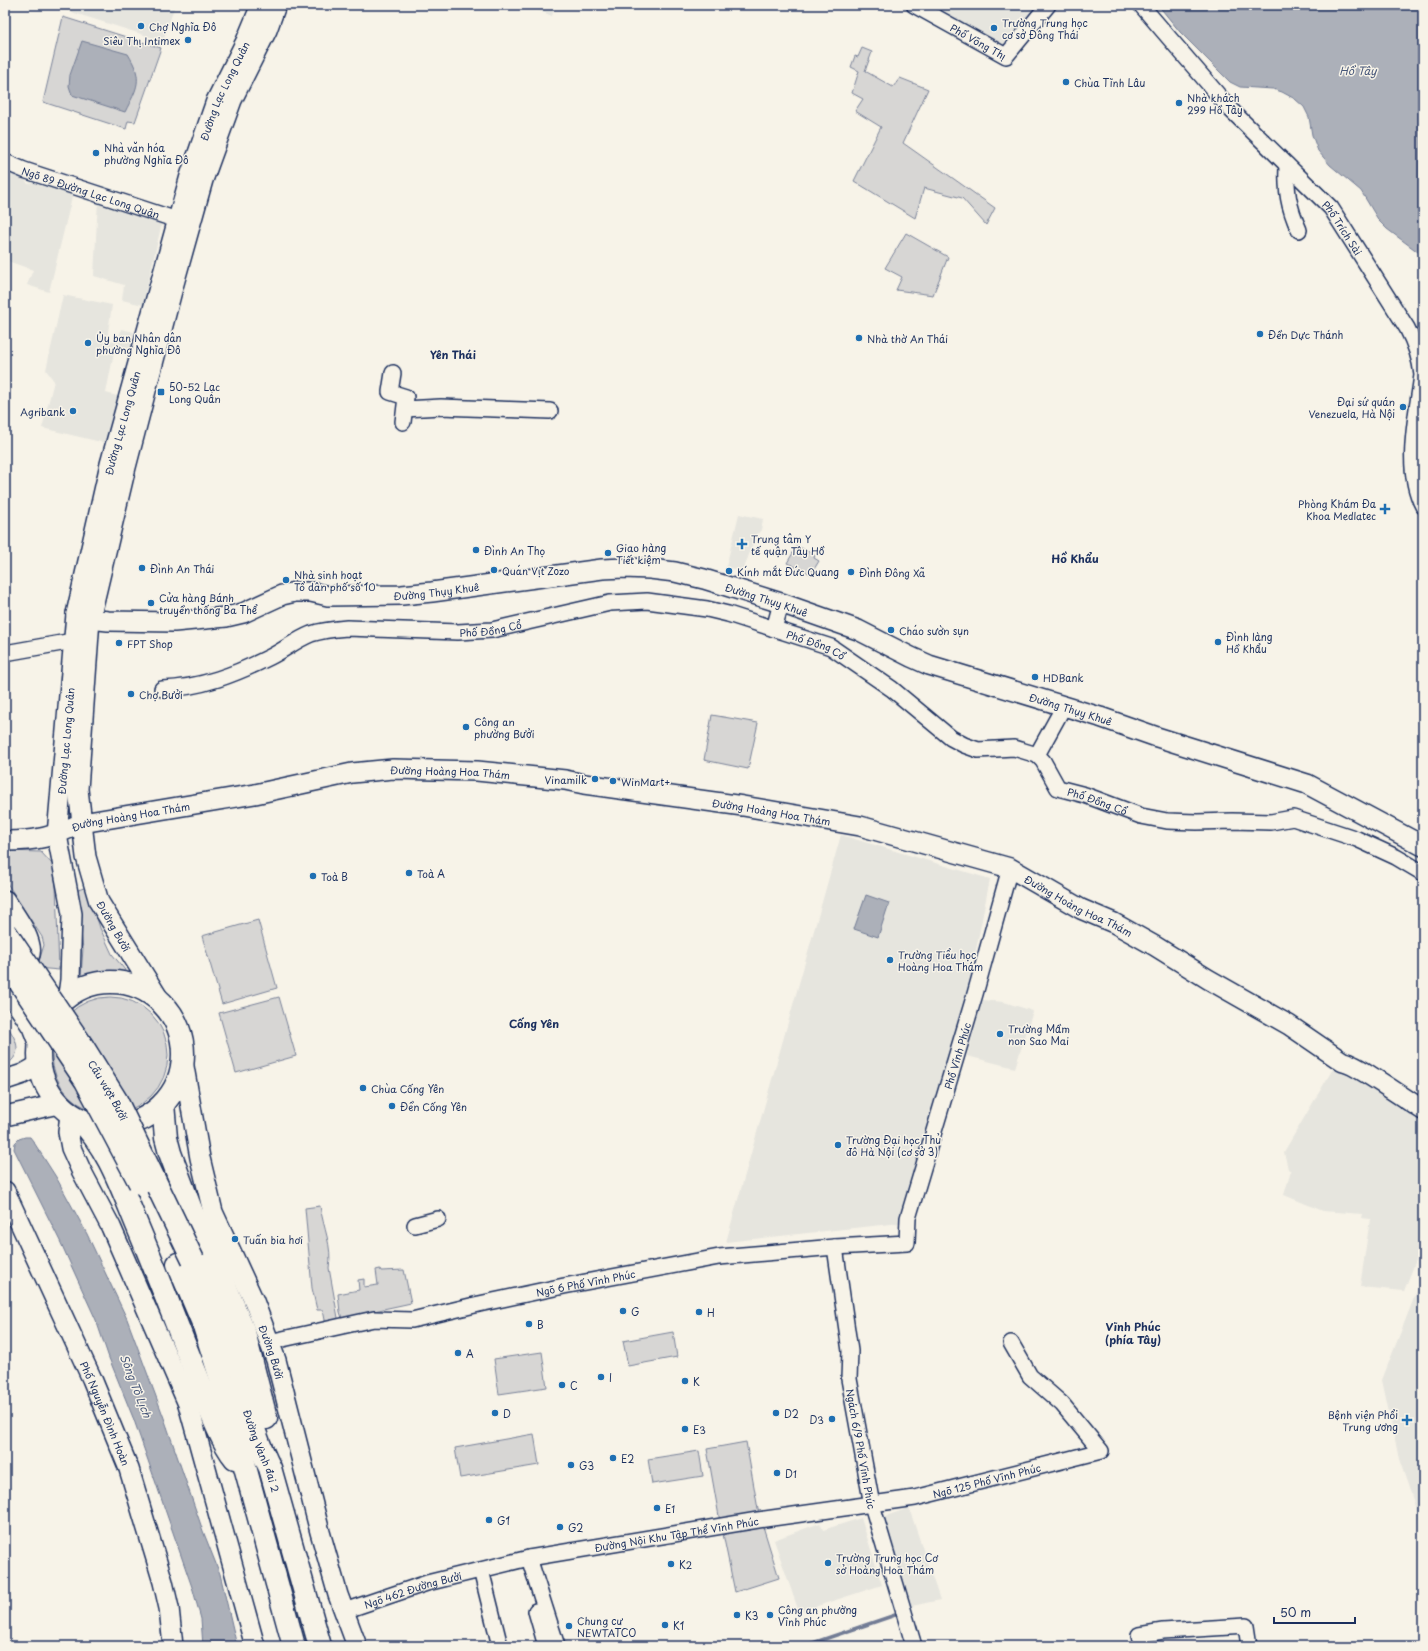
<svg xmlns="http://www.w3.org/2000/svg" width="1428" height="1651" font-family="'Playpen Sans',sans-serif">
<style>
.built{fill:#e6e5de}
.green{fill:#d7d6d4;stroke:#798299}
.water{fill:#acb0b9;stroke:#727c95}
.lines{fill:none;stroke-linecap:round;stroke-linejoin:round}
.stream{stroke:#727c95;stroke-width:3.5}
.minor-casing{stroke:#1b2f5e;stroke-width:18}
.major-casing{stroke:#1b2f5e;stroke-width:22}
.highway-casing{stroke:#1b2f5e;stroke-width:25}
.minor{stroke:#f7f3e8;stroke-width:15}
.major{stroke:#f7f3e8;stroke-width:19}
.highway{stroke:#f7f3e8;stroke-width:22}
.highway-bridge-casing{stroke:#1b2f5e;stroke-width:25;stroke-linecap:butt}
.highway-bridge{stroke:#f7f3e8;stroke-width:22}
.poi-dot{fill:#1f6fb2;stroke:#f7f3e8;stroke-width:1.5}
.labels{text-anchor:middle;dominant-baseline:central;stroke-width:3;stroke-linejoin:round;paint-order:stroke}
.poi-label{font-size:10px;fill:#1b2f5e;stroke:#f7f3e8;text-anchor:start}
.street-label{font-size:10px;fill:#1b2f5e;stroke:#f7f3e8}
.water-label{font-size:11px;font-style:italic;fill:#465679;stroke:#f7f3e8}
.neighbourhood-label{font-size:11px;font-weight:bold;fill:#1b2f5e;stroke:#f7f3e8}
</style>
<rect width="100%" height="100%" fill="#f7f3e8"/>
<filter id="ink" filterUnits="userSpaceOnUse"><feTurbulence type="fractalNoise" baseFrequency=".025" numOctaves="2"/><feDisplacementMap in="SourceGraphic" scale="8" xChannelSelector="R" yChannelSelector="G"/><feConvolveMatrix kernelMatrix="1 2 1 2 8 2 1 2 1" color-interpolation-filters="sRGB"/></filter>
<g filter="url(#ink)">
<!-- built -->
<path class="built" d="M65,5H175L163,41L65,10Z
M526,5H555L552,16Z
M923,5H1043L1004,51Z
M5,170L22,175L28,184L36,182L73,193L49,292L27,285L33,270L5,260Z
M98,200L163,218L143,305L122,300L124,285L94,276Z
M63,295L112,305L107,339L118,342L121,329L134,332L129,355L114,352L106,393L117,396L105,443L42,428L54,381L46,370Z
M739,514L763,519L761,530L755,538L743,571L726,567Z
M841,835L990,879L968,990L900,1223L726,1242Z
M982,1000L1004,1002L1033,1011L1015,1068L967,1056Z
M1334,1067L1423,1120V1242L1404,1291L1360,1287L1370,1219L1361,1218L1362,1214L1323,1211L1284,1195L1291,1171L1288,1169L1284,1152Z
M1423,1275V1540L1420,1520L1399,1459L1382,1380Z
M909,1508L940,1600L907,1607L883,1522L886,1516Z
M861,1518L882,1585L799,1612L774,1540L820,1523L823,1530Z"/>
<!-- green -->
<path class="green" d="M63,17L161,48L135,122L128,121L126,129L43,102Z
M862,48L872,52L865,71L893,87L900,78L928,89L903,143L995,208L986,225L962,198L924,188L915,218L854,181L881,127L855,111L863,99L852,93L859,71L851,67L855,56L858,57Z
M906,233L948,257L933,295L896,290L902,277L885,268Z
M797,546L815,555L814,558L819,561L811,574L787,563Z
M712,715L758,723L748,769L704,760Z
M5,851L41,852L53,865L56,886L59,970L37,968L44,945L42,937L5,880Z
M84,888L89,892L100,928L112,954L125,970L124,973L102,972L81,976L83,949L77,896L78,890Z
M258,920L277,988L222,1004L202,936Z
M52 1055a58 58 0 1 1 116 0a58 58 0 1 1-116 0Z
M279,997L296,1056L236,1073L219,1013Z
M5,1022C15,1039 26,1052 5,1066Z
M320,1206C323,1227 333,1247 329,1268L338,1318L336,1322L326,1325L323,1310H317L312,1288L305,1208Z
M380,1269L381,1271L404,1270L411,1303L342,1318L340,1312L338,1294L359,1290L358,1280L364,1279V1287L378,1285L376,1270Z
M673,1332L677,1357L628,1366L623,1341Z
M542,1352L547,1387L499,1394L494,1359Z
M534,1434L539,1465L460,1478L455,1448Z
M746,1442L759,1515L720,1522L707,1449Z
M699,1451L703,1476L652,1484L648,1459Z
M762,1523L779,1578L735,1592L722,1529Z"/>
<!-- water -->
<path class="water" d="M1158,5H1423V253L1418,252L1387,229L1379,221L1361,191L1330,165L1318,151L1312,135L1309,117L1304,107L1295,99L1282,92L1273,89L1240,87L1230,82L1180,32Z
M82,41L128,54C144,80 137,88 125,112L72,95L69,86L70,75Z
M866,895L889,903L878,937L854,929Z
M25,1137H30L33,1141L56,1177L87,1234L127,1319L164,1418L203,1531L220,1574L237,1646H203L201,1619L193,1590L134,1420L109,1358L96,1320L60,1241L14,1149L15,1143L19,1139Z"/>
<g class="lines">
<!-- stream -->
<path class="stream" d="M804,1646L898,1614"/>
<!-- minor casing -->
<g class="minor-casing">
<g id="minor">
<path id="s1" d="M914,5L1006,56L1048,5"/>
<path id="s2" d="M1141,5L1231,110L1331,208L1407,328C1415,343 1420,357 1422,375C1417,415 1403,468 1423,506"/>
<path id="s3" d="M5,162L24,170L177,220"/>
<path d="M1287,165C1286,190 1288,206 1299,230"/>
<path d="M393,373L390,392L406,397L403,422"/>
<path d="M405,409L441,407L550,411"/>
<path d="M774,629L781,603"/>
<path d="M5,653L73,641"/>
<path id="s4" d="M162,689C201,688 236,674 270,657C284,650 296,640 311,634C323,630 335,629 347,628L458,632L492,630L610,603L647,601L707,609L728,614L831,647L892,689L951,738L964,745L978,750L1014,748L1037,755L1043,761L1058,788L1085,795L1141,816L1167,821L1197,822L1232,821L1271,822L1293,818L1357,839L1396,857L1423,873"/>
<path d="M1037,755L1064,706"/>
<path d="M415,1225L438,1219"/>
<path id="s5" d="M835,1247L850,1351L849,1379L872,1505L914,1646"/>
<path id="s6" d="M269,1342L374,1319L412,1320L479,1304L564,1286L719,1257L835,1247L907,1243L908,1218L975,994L1010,868"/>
<path d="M529,1558L557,1646"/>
<path d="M481,1570L500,1646"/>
<path id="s7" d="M344,1611L427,1583L529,1558L758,1520L915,1498L1101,1451L1062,1404L1030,1376L1011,1343"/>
<path d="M536,1611L546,1646"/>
<path d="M1142,1646L1139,1635L1163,1631L1246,1626L1249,1646"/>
</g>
</g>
<!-- major casing -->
<g class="major-casing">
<g id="major">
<path id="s8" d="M76,614L90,619L108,621L174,622L226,617L243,613L282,595L295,592H311L328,596L402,595L432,592L602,569L624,568L650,569L675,572L704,579L781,603L858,630L911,657L929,665L1100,717L1157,737L1307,784L1423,846"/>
<path id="s9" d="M5,841C39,841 51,837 82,823L255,794L352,773L393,769L477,771L565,780L584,784L743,806L860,826L1010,868L1081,909L1114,923L1155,946L1208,979L1289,1025L1343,1062C1355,1063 1408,1101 1423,1110"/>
<path d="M5,900C12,911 37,943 29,957C26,962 19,965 14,968"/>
<path d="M5,986L32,1027L39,1045"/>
<path id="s10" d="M68,995L70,980L72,914L57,835L76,614L110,464L190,176L216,101L246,41L261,5"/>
<path d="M159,999L99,902L86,857L78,789L90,619L126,467L173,287L203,180L232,100L267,30L276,5"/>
<path id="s11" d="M183,1061L200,1158L213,1212L254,1301L276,1360L320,1532L338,1595L357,1646"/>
<path d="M5,1080L23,1074L39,1065"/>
<path d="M70,1114L68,1132L71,1148L81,1170L111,1227L188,1404L255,1646"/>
<path d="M5,1116L58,1104"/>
<path id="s12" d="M5,1191L92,1379L129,1469L163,1582L169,1608L173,1646"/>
</g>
</g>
<!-- highway casing -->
<g class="highway-casing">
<g id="highway">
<circle cx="111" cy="1054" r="72"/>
<path d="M163,1104L166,1138L170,1153L192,1212L224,1283L244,1332L266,1418"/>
<path d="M79,1119C108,1147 122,1189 137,1225C159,1277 178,1329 199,1381C208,1404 220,1440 235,1458"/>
<path id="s13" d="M193,1260C208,1293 222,1327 233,1362C245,1397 253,1435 270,1468L320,1646"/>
<path d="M178,1264L203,1323L221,1379L294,1646"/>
</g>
</g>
<!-- minor -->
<use href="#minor" class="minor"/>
<!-- major -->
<use href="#major" class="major"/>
<!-- highway -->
<use href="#highway" class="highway"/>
<!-- highway-bridge casing -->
<g class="highway-bridge-casing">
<g id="highway-bridge">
<path id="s14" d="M5,932L83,1047L116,1100L193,1260"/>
<path d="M5,960L86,1081L140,1183"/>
</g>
</g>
<!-- highway-bridge -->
<use href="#highway-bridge" class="highway-bridge"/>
</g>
</g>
<!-- markers -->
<g class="poi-dot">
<circle cx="141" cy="26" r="4"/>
<circle cx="994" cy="28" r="4"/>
<circle cx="188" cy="40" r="4"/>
<circle cx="1066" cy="82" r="4"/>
<circle cx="1179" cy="103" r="4"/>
<circle cx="96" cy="153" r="4"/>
<circle cx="1260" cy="334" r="4"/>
<circle cx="859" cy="338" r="4"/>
<circle cx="88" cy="343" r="4"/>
<rect x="157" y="388" width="8" height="8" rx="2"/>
<circle cx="1403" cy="407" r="4"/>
<circle cx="73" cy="411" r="4"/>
<path d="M1383 503h4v4h4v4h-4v4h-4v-4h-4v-4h4z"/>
<path d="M740 538h4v4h4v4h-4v4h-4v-4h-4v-4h4z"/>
<circle cx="476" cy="550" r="4"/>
<circle cx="608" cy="553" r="4"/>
<circle cx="142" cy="568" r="4"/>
<circle cx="494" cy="570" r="4"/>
<circle cx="729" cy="571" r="4"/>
<circle cx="851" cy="572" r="4"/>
<circle cx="286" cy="580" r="4"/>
<circle cx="151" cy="603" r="4"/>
<circle cx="891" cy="630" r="4"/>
<circle cx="1218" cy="642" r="4"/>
<circle cx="119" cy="643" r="4"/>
<circle cx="1035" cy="677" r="4"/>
<circle cx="131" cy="694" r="4"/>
<circle cx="466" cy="727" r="4"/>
<circle cx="595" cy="779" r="4"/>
<circle cx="613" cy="781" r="4"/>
<circle cx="409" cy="873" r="4"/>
<circle cx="313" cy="876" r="4"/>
<circle cx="890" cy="960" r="4"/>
<circle cx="1000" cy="1034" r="4"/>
<circle cx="363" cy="1088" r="4"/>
<circle cx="392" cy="1106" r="4"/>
<circle cx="838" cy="1145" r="4"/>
<circle cx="235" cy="1239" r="4"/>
<circle cx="623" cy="1311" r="4"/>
<circle cx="699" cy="1312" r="4"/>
<circle cx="529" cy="1324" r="4"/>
<circle cx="458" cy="1353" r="4"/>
<circle cx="601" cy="1377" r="4"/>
<circle cx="685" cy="1381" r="4"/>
<circle cx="562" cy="1385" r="4"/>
<circle cx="495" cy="1413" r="4"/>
<circle cx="776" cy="1413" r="4"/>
<circle cx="832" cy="1419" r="4"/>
<path d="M1405 1414h4v4h4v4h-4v4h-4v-4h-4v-4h4z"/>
<circle cx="685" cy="1429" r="4"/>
<circle cx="613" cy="1458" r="4"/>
<circle cx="571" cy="1465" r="4"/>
<circle cx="777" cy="1473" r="4"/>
<circle cx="657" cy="1508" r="4"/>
<circle cx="489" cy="1520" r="4"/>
<circle cx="560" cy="1527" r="4"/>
<circle cx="828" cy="1563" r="4"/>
<circle cx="671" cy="1564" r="4"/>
<circle cx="737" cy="1615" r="4"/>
<circle cx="770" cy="1615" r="4"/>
<circle cx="665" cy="1625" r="4"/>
<circle cx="569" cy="1626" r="4"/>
</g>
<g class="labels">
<!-- poi labels -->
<g class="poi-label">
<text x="1002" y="22">Trường Trung học<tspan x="1002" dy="12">cơ sở Đông Thái</tspan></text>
<text x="149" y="26">Chợ Nghĩa Đô</text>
<text x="180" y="40" text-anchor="end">Siêu Thị Intimex</text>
<text x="1074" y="82">Chùa Tĩnh Lâu</text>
<text x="1187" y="97">Nhà khách<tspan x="1187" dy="12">299 Hồ Tây</tspan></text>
<text x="104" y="147">Nhà văn hóa<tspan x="104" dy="12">phường Nghĩa Đô</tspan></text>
<text x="1268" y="334">Đền Dực Thánh</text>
<text x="96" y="337">Ủy ban Nhân dân<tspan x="96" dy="12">phường Nghĩa Đô</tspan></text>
<text x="867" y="338">Nhà thờ An Thái</text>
<text x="169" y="386">50-52 Lạc<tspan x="169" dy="12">Long Quân</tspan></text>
<text x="1395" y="401" text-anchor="end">Đại sứ quán<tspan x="1395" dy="12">Venezuela, Hà Nội</tspan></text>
<text x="65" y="411" text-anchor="end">Agribank</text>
<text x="1376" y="503" text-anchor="end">Phòng Khám Đa<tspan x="1376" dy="12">Khoa Medlatec</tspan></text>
<text x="751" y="538">Trung tâm Y<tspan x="751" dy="12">tế quận Tây Hồ</tspan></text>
<text x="616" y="547">Giao hàng<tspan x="616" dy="12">Tiết kiệm</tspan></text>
<text x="484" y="550">Đình An Thọ</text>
<text x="150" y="568">Đình An Thái</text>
<text x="502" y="570">Quán Vịt Zozo</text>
<text x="737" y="571">Kính mắt Đức Quang</text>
<text x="859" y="572">Đình Đông Xã</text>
<text x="294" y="574">Nhà sinh hoạt<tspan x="294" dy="12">Tổ dân phố số 10</tspan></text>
<text x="159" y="597">Cửa hàng Bánh<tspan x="159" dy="12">truyền thống Ba Thể</tspan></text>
<text x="899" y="630">Cháo sườn sụn</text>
<text x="1226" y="636">Đình làng<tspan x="1226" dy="12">Hồ Khẩu</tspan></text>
<text x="127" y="643">FPT Shop</text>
<text x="1043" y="677">HDBank</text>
<text x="139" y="694">Chợ Bưởi</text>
<text x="474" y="721">Công an<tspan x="474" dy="12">phường Bưởi</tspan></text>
<text x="587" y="779" text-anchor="end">Vinamilk</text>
<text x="621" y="781">WinMart+</text>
<text x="417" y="873">Toà A</text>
<text x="321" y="876">Toà B</text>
<text x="898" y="954">Trường Tiểu học<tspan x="898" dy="12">Hoàng Hoa Thám</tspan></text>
<text x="1008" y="1028">Trường Mầm<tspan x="1008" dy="12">non Sao Mai</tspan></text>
<text x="371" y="1088">Chùa Cống Yên</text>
<text x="400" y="1106">Đền Cống Yên</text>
<text x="846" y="1139">Trường Đại học Thủ<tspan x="846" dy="12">đô Hà Nội (cơ sở 3)</tspan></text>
<text x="243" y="1239">Tuấn bia hơi</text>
<text x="631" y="1311">G</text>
<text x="707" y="1312">H</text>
<text x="537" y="1324">B</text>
<text x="466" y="1353">A</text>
<text x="609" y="1377">I</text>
<text x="693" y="1381">K</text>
<text x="570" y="1385">C</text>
<text x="503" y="1413">D</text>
<text x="784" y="1413">D2</text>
<text x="1398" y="1414" text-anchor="end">Bệnh viện Phổi<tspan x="1398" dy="12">Trung ương</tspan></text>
<text x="824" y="1419" text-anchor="end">D3</text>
<text x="693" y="1429">E3</text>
<text x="621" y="1458">E2</text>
<text x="579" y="1465">G3</text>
<text x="785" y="1473">D1</text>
<text x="665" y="1508">E1</text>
<text x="497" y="1520">G1</text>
<text x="568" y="1527">G2</text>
<text x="836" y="1557">Trường Trung học Cơ<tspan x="836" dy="12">sở Hoàng Hoa Thám</tspan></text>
<text x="679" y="1564">K2</text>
<text x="778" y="1609">Công an phường<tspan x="778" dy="12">Vĩnh Phúc</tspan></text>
<text x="745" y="1615">K3</text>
<text x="577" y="1620">Chung cư<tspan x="577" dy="12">NEWTATCO</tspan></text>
<text x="673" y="1625">K1</text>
</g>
<!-- street labels -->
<g class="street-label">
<text stroke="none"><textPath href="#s1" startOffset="74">Phố Võng Thị</textPath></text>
<text stroke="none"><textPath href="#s10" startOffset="928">Đường Lạc Long Quân</textPath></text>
<text stroke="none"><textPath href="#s3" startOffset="91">Ngõ 89 Đường Lạc Long Quân</textPath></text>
<text stroke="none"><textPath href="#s2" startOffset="301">Phố Trích Sài</textPath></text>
<text stroke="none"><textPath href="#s10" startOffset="580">Đường Lạc Long Quân</textPath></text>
<text stroke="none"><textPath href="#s8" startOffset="367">Đường Thụy Khuê</textPath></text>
<text stroke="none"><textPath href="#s8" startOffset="703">Đường Thụy Khuê</textPath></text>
<text stroke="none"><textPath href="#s4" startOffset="341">Phố Đồng Cổ</textPath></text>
<text stroke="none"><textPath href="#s4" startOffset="676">Phố Đồng Cổ</textPath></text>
<text stroke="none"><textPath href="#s8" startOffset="1027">Đường Thụy Khuê</textPath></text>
<text stroke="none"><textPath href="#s10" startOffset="256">Đường Lạc Long Quân</textPath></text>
<text stroke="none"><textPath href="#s9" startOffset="453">Đường Hoàng Hoa Thám</textPath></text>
<text stroke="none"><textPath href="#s4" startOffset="1012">Phố Đồng Cổ</textPath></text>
<text stroke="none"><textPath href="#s9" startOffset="777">Đường Hoàng Hoa Thám</textPath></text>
<text stroke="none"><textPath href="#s9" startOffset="129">Đường Hoàng Hoa Thám</textPath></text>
<text stroke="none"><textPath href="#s9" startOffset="1101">Đường Hoàng Hoa Thám</textPath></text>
<text transform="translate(114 926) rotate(60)">Đường Bưởi</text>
<text stroke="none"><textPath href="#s6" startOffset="842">Phố Vĩnh Phúc</textPath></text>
<text stroke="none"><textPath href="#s14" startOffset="189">Cầu vượt Bưởi</textPath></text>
<text stroke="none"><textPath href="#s6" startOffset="323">Ngõ 6 Phố Vĩnh Phúc</textPath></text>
<text stroke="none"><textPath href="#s11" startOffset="306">Đường Bưởi</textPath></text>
<text stroke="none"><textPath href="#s12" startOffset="244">Phố Nguyễn Đình Hoàn</textPath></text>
<text stroke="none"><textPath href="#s5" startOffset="204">Ngách 6/9 Phố Vĩnh Phúc</textPath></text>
<text stroke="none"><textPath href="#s13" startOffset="203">Đường Vành đai 2</textPath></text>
<text stroke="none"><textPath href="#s7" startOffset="657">Ngõ 125 Phố Vĩnh Phúc</textPath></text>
<text stroke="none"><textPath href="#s7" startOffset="342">Đường Nội Khu Tập Thể Vĩnh Phúc</textPath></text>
<text stroke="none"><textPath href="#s7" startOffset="72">Ngõ 462 Đường Bưởi</textPath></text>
</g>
<!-- water labels -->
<g class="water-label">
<text x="1358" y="70">Hồ Tây</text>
<text transform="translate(136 1386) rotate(69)">Sông Tô Lịch</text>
</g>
<!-- neighbourhood labels -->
<g class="neighbourhood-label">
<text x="453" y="354">Yên Thái</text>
<text x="1075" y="558">Hồ Khẩu</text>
<text x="534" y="1023">Cống Yên</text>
<text x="1133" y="1326">Vĩnh Phúc<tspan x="1133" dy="13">(phía Tây)</tspan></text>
</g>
</g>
<!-- margin -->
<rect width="1428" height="1651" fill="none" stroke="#f7f3e8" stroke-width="20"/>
<rect x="10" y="10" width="1408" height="1631" fill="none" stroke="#1b2f5e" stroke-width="1.5" filter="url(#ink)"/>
<!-- scale -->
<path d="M1274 1617v6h81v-6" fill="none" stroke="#1b2f5e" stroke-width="2"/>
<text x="1280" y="1617" font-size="12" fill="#1b2f5e" stroke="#f7f3e8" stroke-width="3" paint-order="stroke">50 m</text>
</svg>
